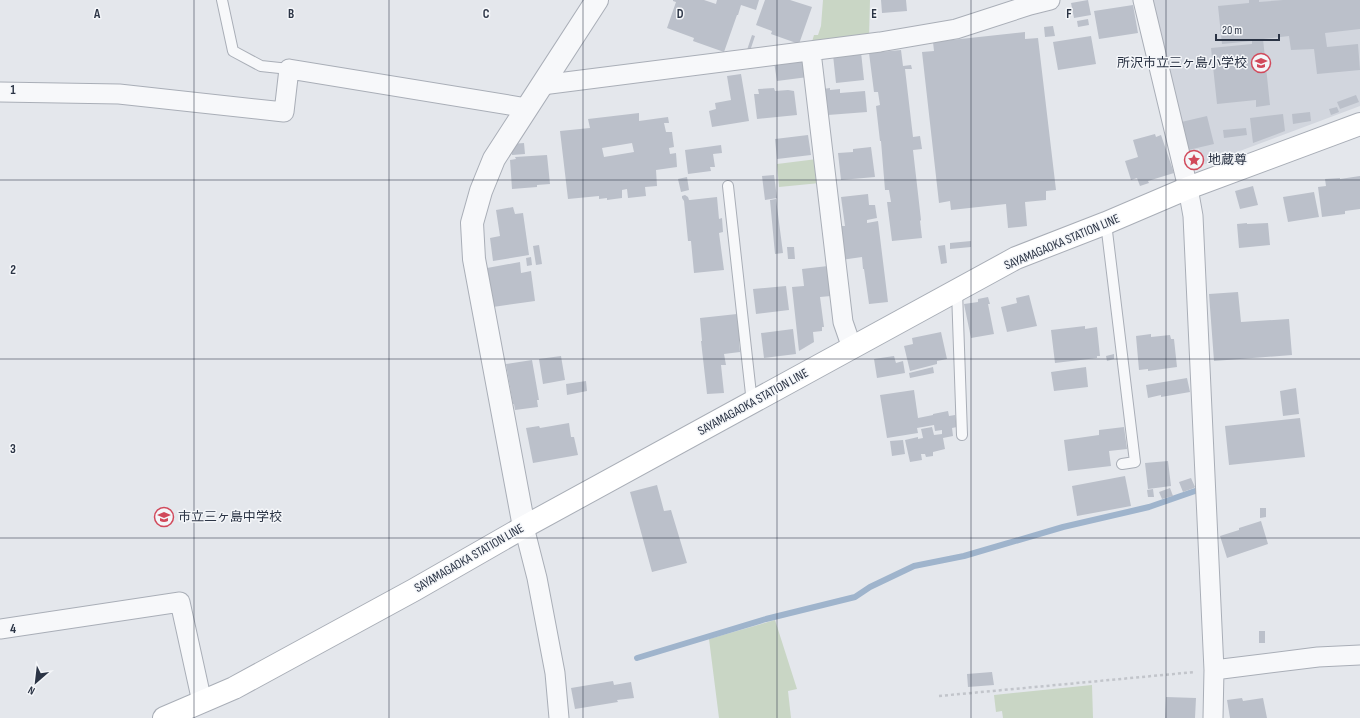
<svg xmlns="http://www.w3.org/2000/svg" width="1360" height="718" font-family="'Sofia Sans Condensed','Noto Sans JP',sans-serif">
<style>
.built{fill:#d2d6de}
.green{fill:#c9d6c5}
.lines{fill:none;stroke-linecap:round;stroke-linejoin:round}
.stream{stroke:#9fb4cc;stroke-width:6}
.building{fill:#bbc0ca;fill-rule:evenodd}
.service-casing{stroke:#a9aeb7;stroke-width:12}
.minor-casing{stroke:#a9aeb7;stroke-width:21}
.tertiary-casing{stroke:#a9aeb7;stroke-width:24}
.secondary-casing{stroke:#a9aeb7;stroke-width:24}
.path{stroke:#c2c5cb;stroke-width:2.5;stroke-dasharray:3 3;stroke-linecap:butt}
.service{stroke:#f7f8fa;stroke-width:10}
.minor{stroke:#f7f8fa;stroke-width:19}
.tertiary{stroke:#f7f8fa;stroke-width:22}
.secondary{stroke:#fff;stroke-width:22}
.grid{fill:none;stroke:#2b3445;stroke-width:1;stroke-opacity:0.55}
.labels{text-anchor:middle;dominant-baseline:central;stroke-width:3;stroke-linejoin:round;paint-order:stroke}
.poi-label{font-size:13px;fill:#2b3445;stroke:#f4f6f9;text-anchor:start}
.street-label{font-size:13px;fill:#2b3445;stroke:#f4f6f9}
.grid-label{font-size:13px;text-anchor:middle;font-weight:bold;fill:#2b3445;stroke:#f4f6f9;stroke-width:3;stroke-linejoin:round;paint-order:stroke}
</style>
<rect width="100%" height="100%" fill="#e4e7ec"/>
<!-- built -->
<path class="built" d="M1149,0H1360V106L1205,164L1199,149L1183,153Z"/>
<!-- green -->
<path class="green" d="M823,0H870L869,37L811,45L814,35H818L821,26Z
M817,159L820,183L779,187L777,164Z
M775,620L797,689L788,691L791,718H719L709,639Z
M1092,685L1093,718H1003L1002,711L996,712L994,695Z"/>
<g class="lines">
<!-- stream -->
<path class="stream" d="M637,658L766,619L855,597L870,587L914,566L964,556L1063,527L1149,507L1195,491"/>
</g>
<!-- building -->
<path class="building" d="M673,0H704L716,4L717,0H759L756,10L741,5L738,15H737L724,52L693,41L694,38L667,28L676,2L673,1Z
M765,0H790L812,7L799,44L771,34L772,31L756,25Z
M881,0H906L907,11L882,13Z
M1088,0L1091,15L1074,18L1071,3Z
M1249,0H1259V2L1283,0H1360V29L1325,33L1327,47L1358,44L1360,70L1317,74L1314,49L1291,50L1289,36L1263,39L1270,105L1256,107V100L1217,104L1211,48L1252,44V41L1222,44L1218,6L1249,3Z
M1133,5L1138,33L1099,39L1094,11Z
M1088,19L1089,25L1078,27L1077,21Z
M1053,26L1055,36L1045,37L1044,27Z
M1025,32V39L1038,38L1056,190L1046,191V200L1025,202L1027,226L1008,228L1006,204L951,210L950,201L939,203L922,52L934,51L933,42Z
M752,35L755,36L750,51L747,50Z
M1091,36L1096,64L1058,70L1053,42Z
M901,50L903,66L911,65L912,69H905L913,137L920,136L922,149L913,150L921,220L920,221L922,238L892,241L887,202H891L889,190H885L881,141H880L876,106L880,105L878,92H874L869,53Z
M861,52L864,80L836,83L833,55Z
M805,58L808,77L777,81L774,62Z
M741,74L749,121L712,127L709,111L716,109L715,103L731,100L727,76Z
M774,88L775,91L788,90L794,91L797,115L757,119L754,94H759L758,89Z
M830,88V90L840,89V93L865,91L867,112L828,115L827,102H824L823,89Z
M1356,95L1359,102L1340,109L1337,102Z
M1337,107L1339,112L1331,115L1329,109Z
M1310,112L1311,121L1293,124L1292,114Z
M639,113V121L668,117L669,123H664L666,132H672L674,147L669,148L670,154L676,153L677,167L656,170L657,186L645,187L646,196L628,198L627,189L622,190V198L607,200V198L599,199V196L568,199L560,131L590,128L588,119ZM632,143L634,152L604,157L602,148Z
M1283,114L1285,131L1253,143L1250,118Z
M1207,116L1214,144L1184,151L1177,123Z
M1246,128L1247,135L1224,138L1223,130Z
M1155,134L1156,137L1161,135L1174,173L1148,181L1149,183L1140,186L1137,178L1131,180L1125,161L1138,157L1133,140Z
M808,135L811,155L777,159L775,139Z
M524,143L525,154L512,155L511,144Z
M721,145L722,153L713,154L715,167H710L711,171L688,174L685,150Z
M871,147L875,177L841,180L838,153L853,152V149Z
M1197,152L1201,164L1192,167L1187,155Z
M547,155L550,184L537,185V187L512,189L510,160L516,159L515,157Z
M774,175L777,198L765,200L762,176Z
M1360,176V209L1345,211V214L1322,217L1318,187L1326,186L1325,179L1340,178V179Z
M687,177L689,190L681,192L678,179Z
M1253,186L1258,205L1240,209L1235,191Z
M1314,192L1319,217L1288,222L1283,197Z
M868,194L869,205H875L877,218L867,220V223L878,221L888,302L869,304L864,269H863L862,257L841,260L837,226H845L841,197Z
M685,195L688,197L689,200H690L717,197L719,219L722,218L723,232L719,233L724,270L694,273L691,241H688L684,201L682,198V196Z
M776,199L783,253L775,254L770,200Z
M513,207L515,214L523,213L529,255L493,261L490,238L500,236L496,210Z
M1247,223V224L1268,223L1270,245L1239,248L1237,224Z
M971,241V247L950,249V243Z
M539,245L542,264L536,265L533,246Z
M945,245L947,263L941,264L938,246Z
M787,247H794L795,259H788Z
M531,257L532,265L527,266L526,258Z
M520,262L521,273L531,271L535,301L493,307L487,268Z
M828,266L831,296L820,297L824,327H822V331L813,332L814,342L799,351L792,287L804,286L802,269Z
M786,286L789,310L756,314L753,289Z
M1238,292L1241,322L1289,319L1292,355L1214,361L1209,294Z
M1029,295L1037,326L1007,332L1001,307L1017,303L1016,298Z
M988,297L990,304H988L994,334L971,338L964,304L978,302V299Z
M737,314L740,341H739L740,352L724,354L726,365H721L724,393L707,394L701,341H702L700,318Z
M1085,326V329L1097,327L1100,356H1097V358L1055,363L1051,330Z
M793,329L796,354L764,358L761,333Z
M941,332L947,359L937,361V364L910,371L904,346L913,344L912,338Z
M1151,334V337L1170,335L1171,339H1174L1177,367L1148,371V369L1139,370L1136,336Z
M1114,354V359L1107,361L1106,356Z
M561,356L565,380L543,384L539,359Z
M894,356L896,363L903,361L905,373L877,378L874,359Z
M532,360L539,400H537L538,407L515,410L514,404H513L506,364Z
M933,367L934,373L910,378L909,373Z
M1086,367L1088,387L1054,391L1051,372Z
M1187,378L1190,392L1161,397V395L1148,398L1146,385Z
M586,381L587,391L567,395L566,384Z
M1296,388L1299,414L1283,416L1280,391Z
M914,390L918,418L933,415V414L948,411L949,416L955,415L957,427L952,428L953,436L943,438L945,449L933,452V456L926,457L925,454H921L922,460L910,462L905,440L918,437V439L923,438L921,429L932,427L934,435L942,434V430L935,431L934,425L917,428L918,433L887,438L880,395Z
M1300,418L1305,457L1229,465L1225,426Z
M569,423L571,437H574L578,455L533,463L526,428L539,426L540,428Z
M1124,427L1127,449L1109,451L1111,466L1068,471L1064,440L1099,435V430Z
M903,440L905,454L892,456L890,441Z
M1168,461L1171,486L1148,489L1145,463Z
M1125,476L1131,506L1077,516L1072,486Z
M1191,478L1195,487L1194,488L1183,492L1179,482Z
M657,485L664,511L671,510L687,563L652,572L630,492Z
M1170,488L1173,496L1162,499L1159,492Z
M1153,489L1154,497H1148L1147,490Z
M1260,508H1266V517L1260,518Z
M1261,521L1268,544L1227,558L1220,536L1239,530V528Z
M1259,631H1265V643H1259Z
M992,672L994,685L968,687L967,674Z
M613,681L614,685L631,682L634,698L617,700L618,702L575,709L571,688Z
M1166,697L1196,698L1195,718H1165Z
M1242,698L1243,701L1263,698L1267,718H1230L1227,700Z"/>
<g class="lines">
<!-- service casing -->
<g class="service-casing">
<path id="service" d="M222,0L233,51L261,66L289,69
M728,186L752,403
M1106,223L1135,462L1122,464
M957,291L962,435"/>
</g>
<!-- minor casing -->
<g class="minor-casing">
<path id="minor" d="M1143,0L1188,188L1193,216L1214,670L1213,718
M811,52L843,322L852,348
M542,85L880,42L956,29L1030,5L1050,0
M0,92L119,94L284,112L289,69L527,108
M524,527L537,578L555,673L559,718
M0,629L180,602L202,702
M1214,670L1318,657L1360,655"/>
</g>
<!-- tertiary casing -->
<g class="tertiary-casing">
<path id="tertiary" d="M524,527L474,259L472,223L481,191L494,159L597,0"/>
</g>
<!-- secondary casing -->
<g class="secondary-casing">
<path id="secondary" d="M164,718L234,688L414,590L524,527L1016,258L1106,223L1188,188L1360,124"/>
</g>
<!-- path -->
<path class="path" d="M939,696L1195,672"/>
<!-- service -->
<use href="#service" class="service"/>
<!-- minor -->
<use href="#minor" class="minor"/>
<!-- tertiary -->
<use href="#tertiary" class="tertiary"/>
<!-- secondary -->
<use href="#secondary" class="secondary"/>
</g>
<!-- grid -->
<path class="grid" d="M194,0V718M389,0V718M583,0V718M777,0V718M971,0V718M1166,0V718M0,180H1360M0,359H1360M0,538H1360"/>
<!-- icons -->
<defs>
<g id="school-ring" transform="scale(1)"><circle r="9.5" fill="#f4f6f9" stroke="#d1495b" stroke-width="1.5"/><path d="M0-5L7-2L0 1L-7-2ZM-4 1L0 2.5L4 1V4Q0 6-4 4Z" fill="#d1495b"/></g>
<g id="sight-ring" transform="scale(1)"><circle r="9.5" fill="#f4f6f9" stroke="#d1495b" stroke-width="1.5"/><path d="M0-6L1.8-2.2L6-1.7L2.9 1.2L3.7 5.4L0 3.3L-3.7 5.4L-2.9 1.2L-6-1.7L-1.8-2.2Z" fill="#d1495b"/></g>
</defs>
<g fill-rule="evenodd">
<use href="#school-ring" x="1261" y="63"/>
<use href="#sight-ring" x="1194" y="160"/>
<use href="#school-ring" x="164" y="517"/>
</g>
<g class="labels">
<!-- poi labels -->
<g class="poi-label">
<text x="1247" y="63" text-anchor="end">所沢市立三ヶ島小学校</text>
<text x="1208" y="160">地蔵尊</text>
<text x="178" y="517">市立三ヶ島中学校</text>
</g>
<!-- street labels -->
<g class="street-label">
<text transform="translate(1062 242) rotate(-23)">SAYAMAGAOKA STATION LINE</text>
<text transform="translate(753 402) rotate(-29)">SAYAMAGAOKA STATION LINE</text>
<text transform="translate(469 558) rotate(-30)">SAYAMAGAOKA STATION LINE</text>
</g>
</g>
<g class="grid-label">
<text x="97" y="18">A</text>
<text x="291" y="18">B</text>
<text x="486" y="18">C</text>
<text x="680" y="18">D</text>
<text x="874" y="18">E</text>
<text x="1069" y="18">F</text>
<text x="13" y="94">1</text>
<text x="13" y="274">2</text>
<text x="13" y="453">3</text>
<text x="13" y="633">4</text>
</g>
<!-- north arrow -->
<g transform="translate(36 682) rotate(208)" stroke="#f4f6f9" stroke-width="3" paint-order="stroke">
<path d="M0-3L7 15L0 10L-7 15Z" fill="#2b3445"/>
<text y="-6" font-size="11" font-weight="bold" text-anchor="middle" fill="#2b3445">N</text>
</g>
<!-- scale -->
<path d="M1216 34v6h63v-6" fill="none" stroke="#2b3445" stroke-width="2"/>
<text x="1222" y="34" font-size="12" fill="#2b3445" stroke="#f4f6f9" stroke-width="3" paint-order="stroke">20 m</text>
</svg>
